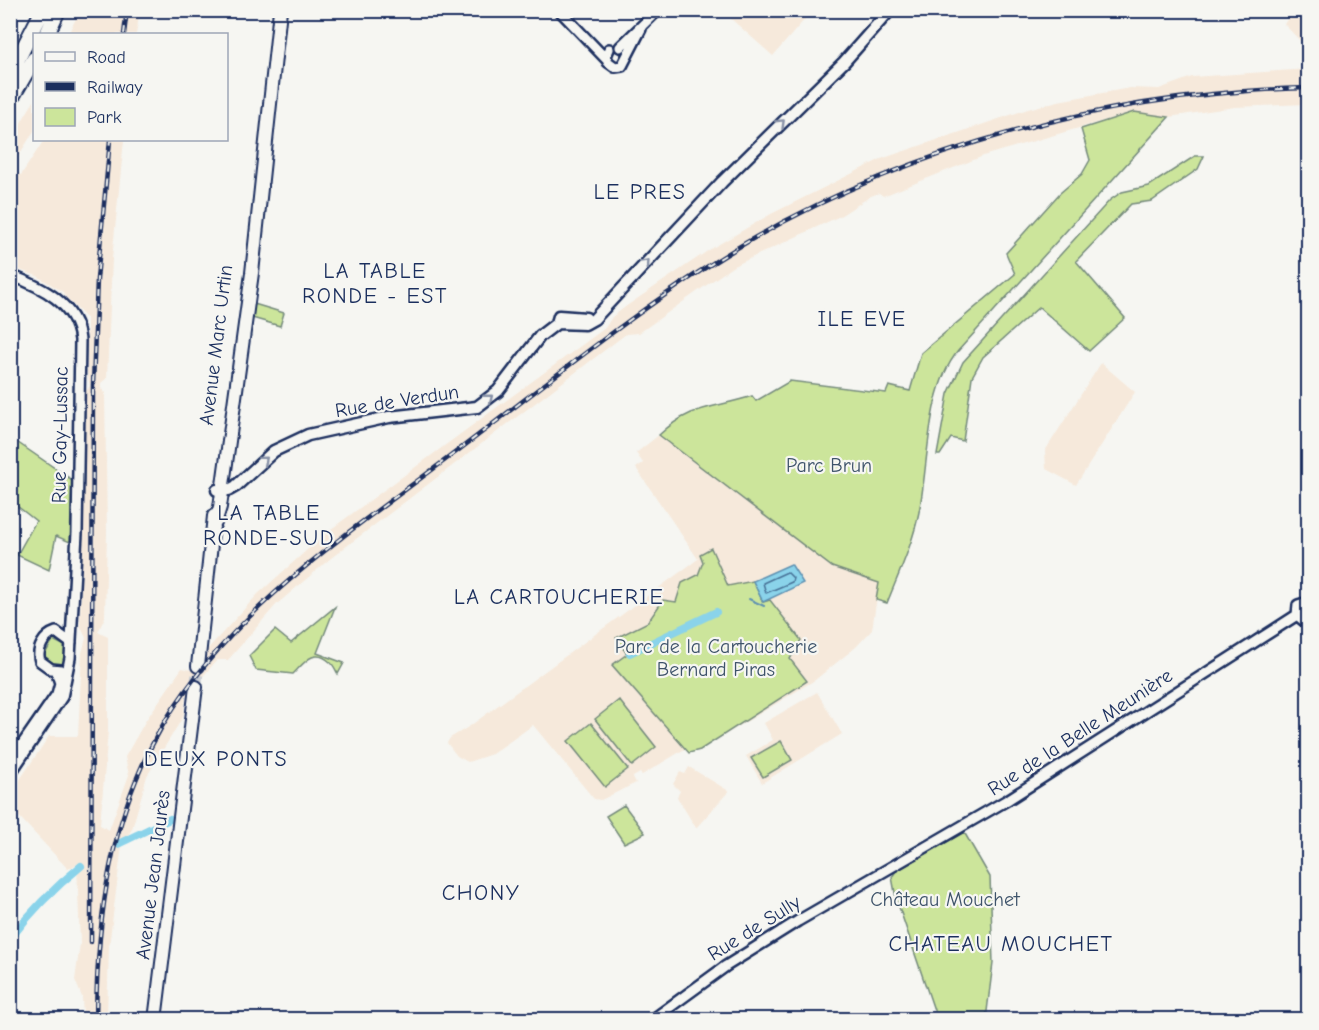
<svg xmlns="http://www.w3.org/2000/svg" width="1319" height="1030" font-family="'Comic Neue',sans-serif">
<style>
.built{fill:#f6e9db}
.green{fill:#cce59b;stroke:#748a7c;stroke-width:1.5}
.water{fill:#8ad3ea;stroke:#5e91b2;stroke-width:1.5}
.lines{fill:none;stroke-linecap:round;stroke-linejoin:round}
.shore{stroke:#477196;stroke-width:1.5}
.stream{stroke:#5e91b2;stroke-width:2}
.canal{stroke:#8ad3ea;stroke-width:8}
.primary-tunnel{stroke:#caced4;stroke-width:12;stroke-dasharray:12 6;stroke-linecap:butt}
.tertiary-casing{stroke:#1b2f5e;stroke-width:14}
.secondary-casing{stroke:#1b2f5e;stroke-width:15}
.primary-casing{stroke:#1b2f5e;stroke-width:16}
.motorway-casing{stroke:#1b2f5e;stroke-width:18}
.tertiary{stroke:#f6f6f2;stroke-width:9}
.secondary{stroke:#f6f6f2;stroke-width:10}
.primary{stroke:#f6f6f2;stroke-width:12}
.motorway{stroke:#f6f6f2;stroke-width:14}
.rail-casing{stroke:#1b2f5e;stroke-width:4.5}
.rail{stroke:#f6f6f2;stroke-width:2;stroke-dasharray:7;stroke-linecap:butt}
.oneway{stroke:#8892a8}
.labels{text-anchor:middle;dominant-baseline:central;stroke-width:4.5;stroke-linejoin:round;paint-order:stroke}
.street-label{font-size:20px;fill:#1b2f5e;stroke:#f6f6f2}
.park-label{font-size:20px;fill:#3e536a;stroke:#f6f6f2}
.quarter-label{font-size:22px;letter-spacing:1.5px;fill:#1b2f5e;stroke:#f6f6f2}
</style>
<rect width="100%" height="100%" fill="#f6f6f2"/>
<filter id="ink" filterUnits="userSpaceOnUse"><feTurbulence type="fractalNoise" baseFrequency=".0167" numOctaves="2"/><feDisplacementMap in="SourceGraphic" scale="12" xChannelSelector="R" yChannelSelector="G"/><feConvolveMatrix kernelMatrix="1 2 1 2 8 2 1 2 1" color-interpolation-filters="sRGB"/></filter>
<g filter="url(#ink)">
<!-- built -->
<path class="built" d="M738,10H812V11L773,56L730,18Z
M80,11H140L136,34H68Z
M1293,11H1308V49L1284,24Z
M1308,69V104L1235,107L1169,117L1134,112L986,155L883,196L879,193L871,196L840,216L732,267L639,333L626,334L331,558L277,604L228,660H217L186,696L183,717L147,776L132,829L122,845L109,946L107,1019H83L82,997L75,980L80,944L77,864L68,869L11,808V793L49,736H78L82,653L86,638L80,625L86,391L90,386L87,373V319L64,295L63,292L37,276L11,267L10,169L21,175L44,140H124L112,259L107,378L101,383V388L105,393L107,533L105,617L98,632L108,637V731L100,825L109,830L129,775L125,757L146,720L182,668L195,671L204,653L258,594L327,532L605,328L612,317L628,305L709,250L771,214L881,159L1028,109L1058,101L1130,88L1159,89L1192,77Z
M34,101V131L11,168V139Z
M1101,363L1135,392L1076,485L1046,469L1045,451Z
M659,435L832,567L879,583L872,630L856,647L815,680L700,750L696,743L693,744L642,775L640,773L633,777L636,783L601,800L594,799L533,725L492,754L468,762L457,756L447,743L450,738L470,726L698,559L636,468L643,463L636,453Z
M817,692L842,734L762,783L746,756L773,740L764,723Z
M689,767L729,791L696,828L677,797L680,791L673,784L680,772L685,774Z"/>
<!-- green -->
<path class="green" d="M1134,112L1169,117L958,351C926,390 929,463 919,512C913,543 899,573 887,603L876,600L879,583L832,567L659,435C692,404 713,409 752,396L756,401L790,381L886,393L889,386L910,391L921,353L1015,274L1006,253L1060,193L1082,174L1090,160L1081,129Z
M1195,156H1204L1198,169L1152,201L1131,204L1076,261L1125,318L1089,351L1039,307L983,357L972,377L963,441L951,438L940,455H937L948,394L963,362L1110,200L1122,192L1149,186Z
M254,304L284,313L280,326L252,318Z
M11,438L72,480L70,542L56,536L49,570L17,555L36,521L17,506L11,514Z
M711,548L728,586L753,581L763,602L770,600L801,640L790,659L807,681L700,750L689,753L612,665L627,654L616,638L648,622L663,600L676,602L682,583L698,575L703,562L700,554Z
M335,607L317,653L344,663L338,674C336,671 334,665 330,662C314,647 304,663 293,674L256,670L249,656L275,630L291,643Z
M53,640L65,646V660L62,664L55,665L44,656Z
M619,700L656,747L632,766L595,719Z
M591,723L628,769L605,787L568,741Z
M781,741L792,760L763,777L751,758Z
M624,805L645,833L624,843L606,816Z
M964,832L990,877L993,963L986,1019H937L896,898L892,877L896,871Z"/>
<!-- water -->
<path class="water" d="M791,564L803,583L763,602L753,581Z"/>
<g class="lines">
<!-- shore -->
<path class="shore" d="M787,572L793,578L792,582L766,593L763,583Z"/>
<!-- stream -->
<path class="stream" d="M749,599L764,606"/>
<!-- canal -->
<path class="canal" d="M630,653L716,612
M118,844L170,819
M10,939C31,911 54,888 81,866"/>
<!-- primary-tunnel -->
<path class="primary-tunnel" d="M196,687L198,666"/>
<!-- tertiary casing -->
<g class="tertiary-casing">
<path id="tertiary" d="M559,10L607,60
M620,47L658,10
M609,49L606,56L608,62L615,67L622,66L641,29
M10,275C42,287 76,303 80,340L77,533L70,658L62,697L10,774
M1297,615L1298,605L1308,602
M1297,615L1303,620L1308,619
M61,670L51,669L40,661C36,649 44,636 56,632L71,643
M10,762L57,694L60,683L56,671
M652,1020L726,966L798,921L1009,799L1297,615"/>
</g>
<!-- secondary casing -->
<g class="secondary-casing">
<path id="secondary" d="M557,323L585,324L594,319L722,182L844,62L890,10
M217,490H229L236,486L274,451L308,435L389,417L477,407L498,391L540,336L557,323L559,316L586,318"/>
</g>
<!-- primary casing -->
<g class="primary-casing">
<path id="primary" d="M215,523L220,507L252,273L280,10
M198,666L214,516
M155,1020L196,687"/>
</g>
<!-- motorway casing -->
<g class="motorway-casing">
<path id="motorway" d="M47,34L58,10
M10,74L43,10
M10,100L34,59"/>
</g>
<!-- tertiary -->
<use href="#tertiary" class="tertiary"/>
<!-- secondary -->
<use href="#secondary" class="secondary"/>
<!-- primary -->
<use href="#primary" class="primary"/>
<!-- motorway -->
<use href="#motorway" class="motorway"/>
<!-- rail casing -->
<g class="rail-casing">
<path id="rail" d="M124,34L127,10
M91,942L93,385L97,279L110,140
M96,1020C97,915 110,815 164,723C232,610 344,536 448,458C543,387 636,309 737,248C908,146 1111,93 1308,88"/>
</g>
<!-- rail -->
<use href="#rail" class="rail"/>
</g>
<!-- one-way arrows -->
<defs><path id="oneway-chevron" d="M-2-3.5L2.5 0L-2 3.5" fill="none" stroke-width="1.6" stroke-linecap="round" stroke-linejoin="round" transform="scale(1.5)"/></defs>
<g class="oneway">
<use href="#oneway-chevron" transform="translate(781 123) rotate(-44)"/>
<use href="#oneway-chevron" transform="translate(646 263) rotate(-47)"/>
<use href="#oneway-chevron" transform="translate(489 398) rotate(-38)"/>
<use href="#oneway-chevron" transform="translate(264 460) rotate(-40)"/>
</g>
</g>
<g class="labels">
<!-- street labels -->
<g class="street-label">
<text transform="translate(216 345) rotate(-83)">Avenue Marc Urtin</text>
<text transform="translate(397 401) rotate(-9)">Rue de Verdun</text>
<text transform="translate(60 435) rotate(-89)">Rue Gay-Lussac</text>
<text transform="translate(1080 732) rotate(-33)">Rue de la Belle Meunière</text>
<text transform="translate(153 875) rotate(-83)">Avenue Jean Jaurès</text>
<text transform="translate(754 928) rotate(-32)">Rue de Sully</text>
</g>
<!-- park labels -->
<g class="park-label">
<text x="829" y="465">Parc Brun</text>
<text x="716" y="646">Parc de la Cartoucherie<tspan x="716" dy="23">Bernard Piras</tspan></text>
<text x="945" y="899">Château Mouchet</text>
</g>
<!-- quarter labels -->
<g class="quarter-label">
<text x="640" y="192">LE PRES</text>
<text x="375" y="271">LA TABLE<tspan x="375" dy="25">RONDE - EST</tspan></text>
<text x="862" y="319">ILE EVE</text>
<text x="269" y="513">LA TABLE<tspan x="269" dy="25">RONDE-SUD</tspan></text>
<text x="559" y="597">LA CARTOUCHERIE</text>
<text x="216" y="759">DEUX PONTS</text>
<text x="481" y="893">CHONY</text>
<text x="1001" y="944">CHATEAU MOUCHET</text>
</g>
</g>
<!-- margin -->
<rect width="1319" height="1030" fill="none" stroke="#f6f6f2" stroke-width="36"/>
<rect x="18" y="18" width="1283" height="994" fill="none" stroke="#1b2f5e" stroke-width="2" filter="url(#ink)"/>
<!-- legend -->
<rect x="33" y="33" width="195" height="108" fill="#f6f6f2" stroke="#9ea6b7" stroke-width="1.5"/>
<rect x="45" y="52" width="30" height="9" fill="#f6f6f2" stroke="#9ea6b7" stroke-width="1.5"/>
<text x="87" y="63" font-size="18" fill="#1b2f5e">Road</text>
<rect x="45" y="82" width="30" height="9" fill="#1b2f5e" stroke="#9ea6b7" stroke-width="1.5"/>
<text x="87" y="93" font-size="18" fill="#1b2f5e">Railway</text>
<rect x="45" y="108" width="30" height="18" fill="#cce59b" stroke="#9ea6b7" stroke-width="1.5"/>
<text x="87" y="123" font-size="18" fill="#1b2f5e">Park</text>
</svg>
